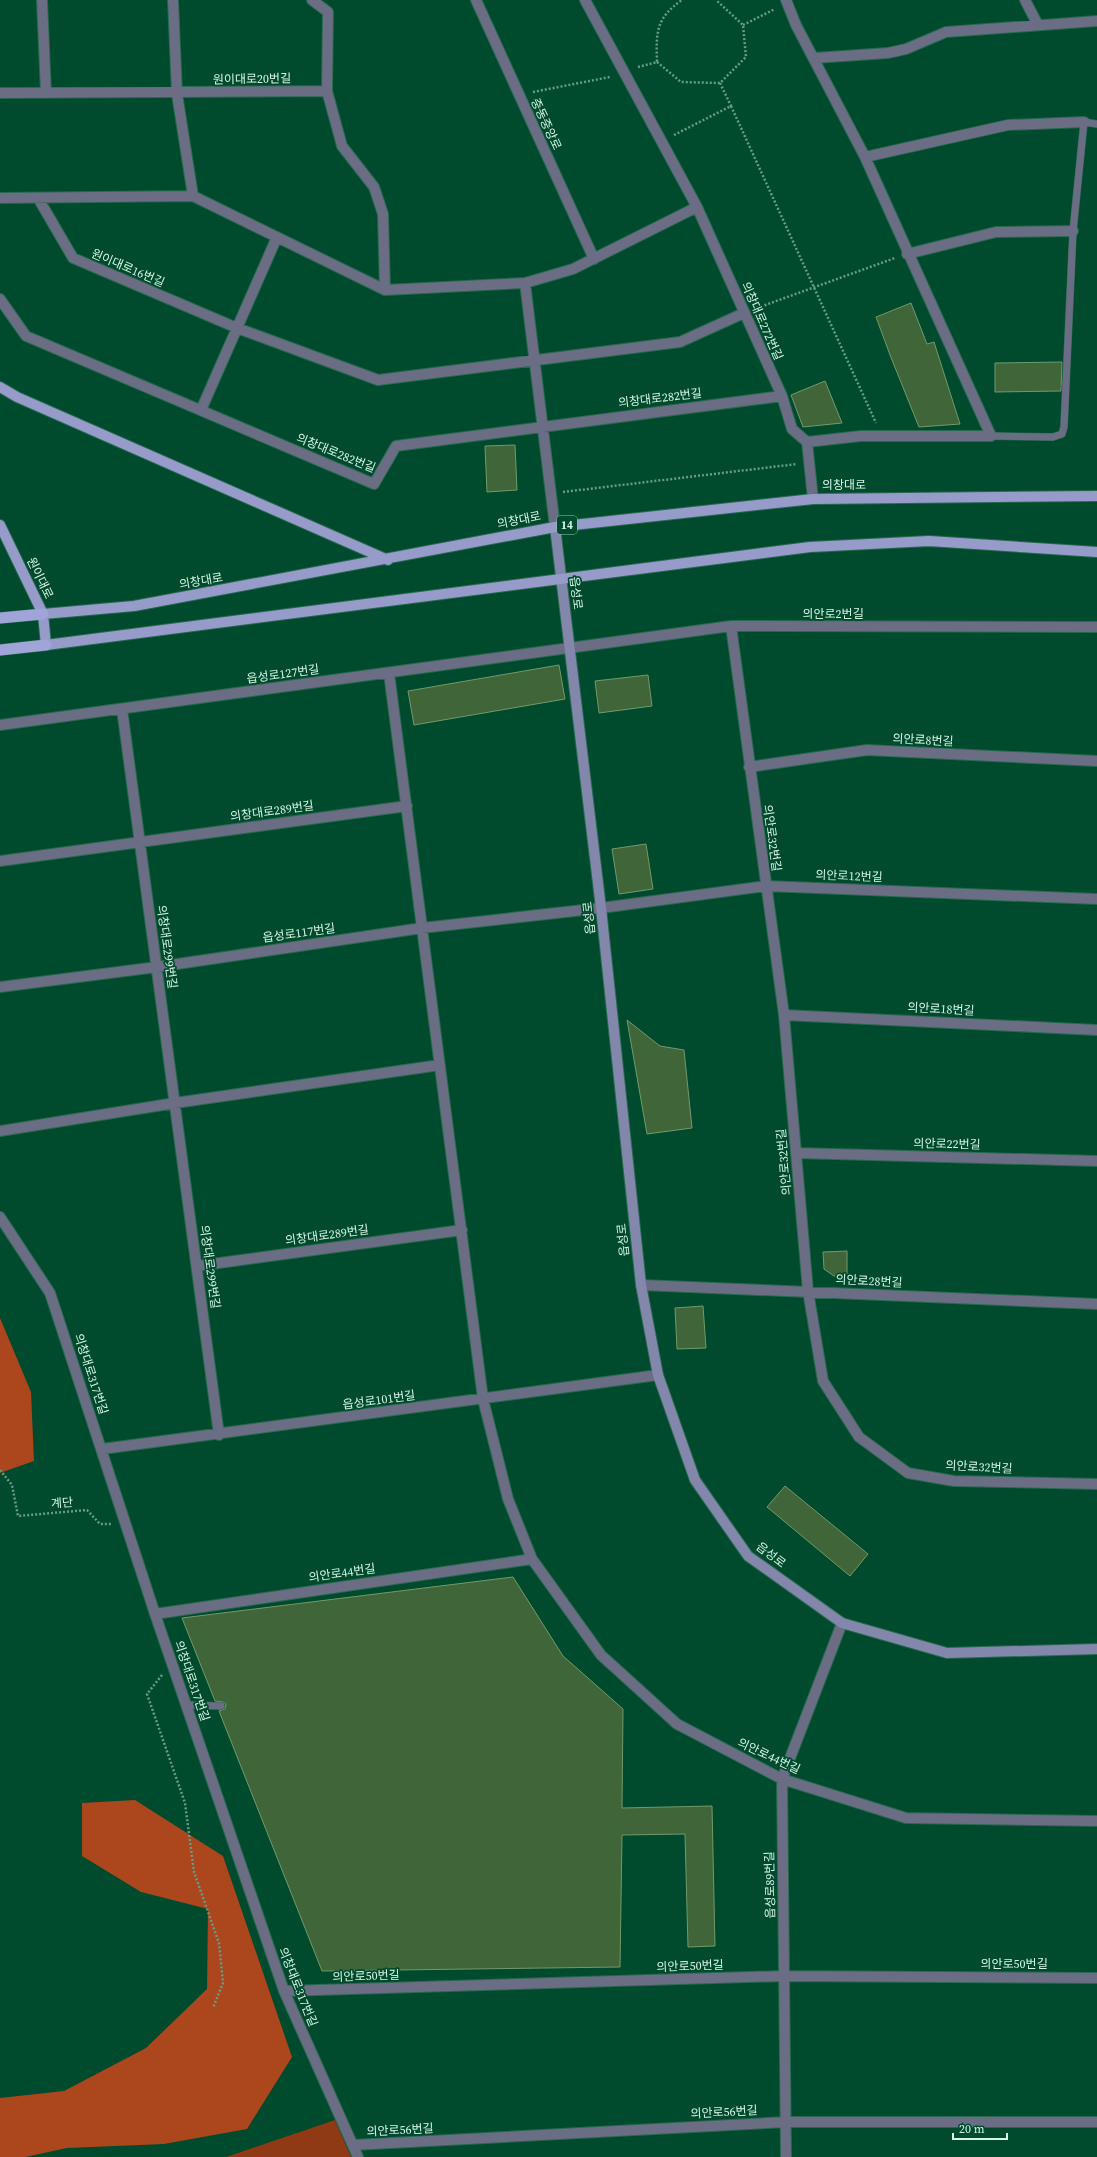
<svg xmlns="http://www.w3.org/2000/svg" width="1097" height="2157" font-family="'Source Serif 4','Noto Sans KR',serif">
<style>
.green{fill:#8f3915}
.forest{fill:#ab461d}
.building{fill:#406539;stroke:#729a6b}
.lines{fill:none;stroke-linecap:round;stroke-linejoin:round}
.service-casing{stroke:#27694f;stroke-width:8}
.minor-casing{stroke:#27694f;stroke-width:12}
.secondary-casing{stroke:#27694f;stroke-width:12}
.primary-casing{stroke:#27694f;stroke-width:12}
.trunk-casing{stroke:#27694f;stroke-width:12}
.path{stroke:#679d85;stroke-width:2.5;stroke-dasharray:2 2;stroke-linecap:butt}
.service{stroke:#6b6d84;stroke-width:7}
.minor{stroke:#6b6d84;stroke-width:10}
.secondary{stroke:#8487ac;stroke-width:10}
.primary{stroke:#979bca;stroke-width:10}
.trunk{stroke:#a0a4d8;stroke-width:11}
.labels{text-anchor:middle;dominant-baseline:central;stroke-width:3.5;stroke-linejoin:round;paint-order:stroke}
.shield{fill:#004a2e;stroke:#96c2ad;stroke-width:1}
.shield-label{font-size:11px;font-weight:bold;fill:#d6f6e4}
.street-label{font-size:12px;fill:#d6f6e4;stroke:#004a2e}
</style>
<rect width="100%" height="100%" fill="#004a2e"/>
<!-- green -->
<path class="green" d="M335,2120L351,2157H226Z"/>
<!-- forest -->
<path class="forest" d="M0,1318L31,1392L34,1461L0,1473Z
M135,1800L223,1856L292,2057L247,2129L164,2144L67,2148L25,2157H0V2098L64,2091L146,2048L207,1989L208,1909L141,1892L82,1856V1803Z"/>
<!-- building -->
<path class="building" d="M911,303L927,344L934,342L960,424L919,427L890,355L876,317Z
M1062,362L1061,391L995,392V363Z
M825,381L842,423L803,427L791,395Z
M515,445L517,490L487,492L485,446Z
M559,665L565,699L414,725L408,691Z
M648,675L652,706L599,713L595,681Z
M646,844L653,889L619,894L612,849Z
M627,1020L660,1046L684,1050L692,1128L647,1134Z
M847,1251V1276H834L824,1269L823,1252Z
M703,1306L706,1348L677,1349L675,1308Z
M785,1486L868,1554L850,1576L767,1507Z
M513,1577L563,1656L623,1709L622,1808L712,1806L715,1946L688,1947L685,1834L622,1835L620,1967L322,1971L219,1711L225,1709L226,1704L223,1702L215,1701L182,1618Z"/>
<g class="lines">
<!-- service casing -->
<g class="service-casing">
<path id="service" d="M991,436L1053,437L1062,434L1064,427L1073,231L1084,122L1097,124
M187,1705L221,1706"/>
</g>
<!-- minor casing -->
<g class="minor-casing">
<path id="minor" d="M42,0L46,93
M173,0L177,94L193,196
M312,0L328,12L327,91L342,146L374,187L383,214L385,290
M476,0L594,259
M585,0L697,207L782,396L792,429L807,442
M786,0L796,25L865,157L991,436H861L807,442L813,499
M1025,0L1038,25
M814,58L888,53L906,49L946,32L1097,21
M0,93L327,91
M865,157L1008,125L1084,122
M0,198L193,196L385,290L525,283L573,269L697,207
M38,198L73,258L237,328L378,380L680,342L744,313
M907,254L996,232L1073,231
M525,283L555,527
M0,299L26,336L374,484L396,446L782,396
M201,410L277,237
M731,626L784,1015L808,1291L823,1381L859,1437L908,1473L954,1481L1097,1484
M389,673L483,1399L508,1499L532,1559L601,1655L677,1724L782,1779L906,1818L1097,1821
M122,709L219,1435
M0,725L731,626L1097,627
M749,767L867,750L1097,761
M0,861L407,806
M0,987L157,967L422,928L601,908L766,886L1097,899
M784,1015L1097,1030
M0,1131L175,1103L440,1065
M796,1153L1097,1161
M0,1217L50,1293L155,1614L284,1991L358,2157
M197,1266L462,1230
M641,1285L1097,1304
M102,1449L658,1375
M155,1614L532,1559
M284,1991L784,1976L1097,1978
M353,2145L786,2122H1097
M786,2157L782,1779L842,1623"/>
</g>
<!-- secondary casing -->
<g class="secondary-casing">
<path id="secondary" d="M555,527L601,908L641,1285L658,1375L695,1480L748,1556L842,1623L947,1653L1097,1649"/>
</g>
<!-- primary casing -->
<g class="primary-casing">
<path id="primary" d="M0,387L17,397L388,560
M0,525L43,614L46,645L810,547L929,541L1097,552
M43,614L134,606L555,527L813,499L1097,496"/>
</g>
<!-- trunk casing -->
<g class="trunk-casing">
<path id="trunk" d="M0,618L43,614
M0,650L46,645"/>
</g>
<!-- path -->
<path class="path" d="M743,25L775,9
M657,62L681,82L720,83L746,57L743,25L716,0
M638,67L657,62C656,32 656,18 682,0
M720,83L731,106
M533,92L610,77
M674,135L731,106L876,423
M757,308L895,258
M563,492L797,464
M0,1470L12,1485L18,1516L87,1510L100,1524H112
M162,1675L147,1694L185,1803L194,1872L219,1943L223,1983L213,2008"/>
<!-- service -->
<use href="#service" class="service"/>
<!-- minor -->
<use href="#minor" class="minor"/>
<!-- secondary -->
<use href="#secondary" class="secondary"/>
<!-- primary -->
<use href="#primary" class="primary"/>
<!-- trunk -->
<use href="#trunk" class="trunk"/>
</g>
<g class="labels">
<!-- shield labels -->
<rect class="shield" x="557" y="516" width="20" height="18" rx="3"/>
<g class="shield-label">
<text x="567" y="525">14</text>
</g>
<!-- street labels -->
<g class="street-label">
<text transform="translate(252 79) rotate(-1)">원이대로20번길</text>
<text transform="translate(546 124) rotate(65)">중동중앙로</text>
<text transform="translate(128 268) rotate(23)">원이대로16번길</text>
<text transform="translate(762 321) rotate(66)">의창대로272번길</text>
<text transform="translate(660 398) rotate(-7)">의창대로282번길</text>
<text transform="translate(336 453) rotate(22)">의창대로282번길</text>
<text x="844" y="485">의창대로</text>
<text transform="translate(519 520) rotate(-11)">의창대로</text>
<text transform="translate(40 578) rotate(64)">원이대로</text>
<text transform="translate(201 581) rotate(-10)">의창대로</text>
<text transform="translate(576 593) rotate(83)">읍성로</text>
<text x="833" y="614">의안로2번길</text>
<text transform="translate(283 674) rotate(-8)">읍성로127번길</text>
<text transform="translate(923 740) rotate(3)">의안로8번길</text>
<text transform="translate(272 811) rotate(-8)">의창대로289번길</text>
<text transform="translate(772 838) rotate(82)">의안로32번길</text>
<text transform="translate(849 876) rotate(2)">의안로12번길</text>
<text transform="translate(589 918) rotate(-96)">읍성로</text>
<text transform="translate(299 933) rotate(-8)">읍성로117번길</text>
<text transform="translate(167 947) rotate(82)">의창대로299번길</text>
<text transform="translate(941 1009) rotate(3)">의안로18번길</text>
<text transform="translate(947 1144) rotate(1)">의안로22번길</text>
<text transform="translate(784 1162) rotate(-95)">의안로32번길</text>
<text transform="translate(327 1235) rotate(-8)">의창대로289번길</text>
<text transform="translate(623 1240) rotate(-96)">읍성로</text>
<text transform="translate(210 1267) rotate(82)">의창대로299번길</text>
<text transform="translate(869 1281) rotate(3)">의안로28번길</text>
<text transform="translate(91 1374) rotate(72)">의창대로317번길</text>
<text transform="translate(379 1400) rotate(-8)">읍성로101번길</text>
<text transform="translate(979 1467) rotate(3)">의안로32번길</text>
<text transform="translate(62 1503) rotate(-4)">계단</text>
<text transform="translate(771 1555) rotate(37)">읍성로</text>
<text transform="translate(342 1573) rotate(-8)">의안로44번길</text>
<text transform="translate(192 1681) rotate(71)">의창대로317번길</text>
<text transform="translate(769 1756) rotate(25)">의안로44번길</text>
<text transform="translate(770 1885) rotate(-91)">읍성로89번길</text>
<text x="1014" y="1964">의안로50번길</text>
<text transform="translate(690 1966) rotate(-2)">의안로50번길</text>
<text transform="translate(366 1976) rotate(-2)">의안로50번길</text>
<text transform="translate(298 1987) rotate(68)">의창대로317번길</text>
<text transform="translate(724 2112) rotate(-3)">의안로56번길</text>
<text transform="translate(400 2130) rotate(-3)">의안로56번길</text>
</g>
</g>
<!-- scale -->
<path d="M953 2133v6h54v-6" fill="none" stroke="#d6f6e4" stroke-width="2"/>
<text x="959" y="2133" font-size="12" fill="#d6f6e4" stroke="#004a2e" stroke-width="3" paint-order="stroke">20 m</text>
</svg>
